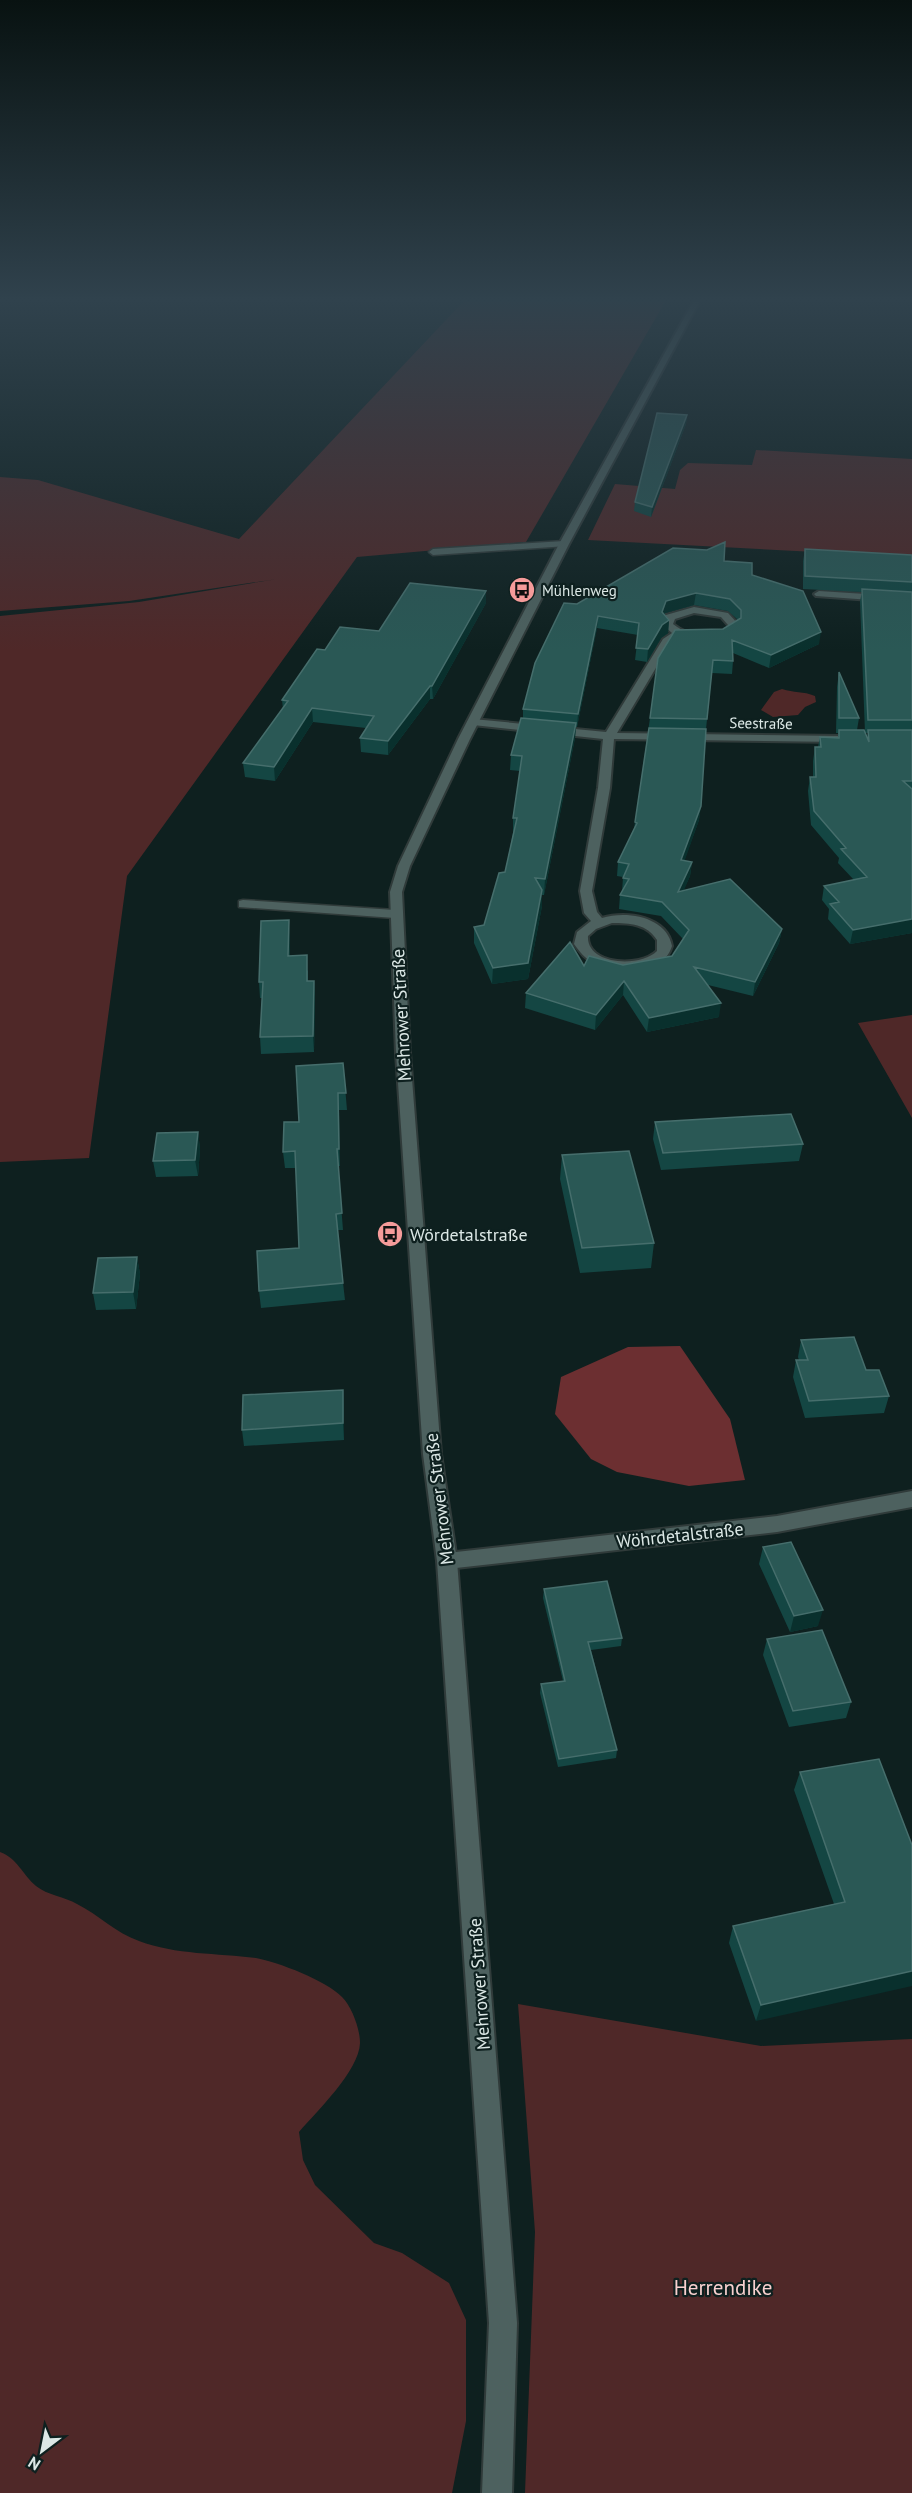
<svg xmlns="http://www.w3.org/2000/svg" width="912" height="2493" font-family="'PT Sans',sans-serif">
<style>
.green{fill:#4f2828}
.water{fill:#6c2f31}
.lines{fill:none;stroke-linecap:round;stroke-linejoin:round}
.service-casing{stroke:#303b3a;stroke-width:3}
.minor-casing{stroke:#303b3a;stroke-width:4}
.secondary-casing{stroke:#303b3a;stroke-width:4}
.service{fill:#4d615f;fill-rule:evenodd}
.minor{fill:#4d615f;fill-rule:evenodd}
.secondary{fill:#4d615f;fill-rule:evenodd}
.wall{fill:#144643}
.shaded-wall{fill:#09302d}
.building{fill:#2a5855;stroke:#466e6c;stroke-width:1.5}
.labels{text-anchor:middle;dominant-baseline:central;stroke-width:4.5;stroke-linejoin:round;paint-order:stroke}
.far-poi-label{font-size:15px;fill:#dce8e6;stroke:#0e201f;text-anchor:start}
.far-street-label{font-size:15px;fill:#dce8e6;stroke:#0e201f}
.street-label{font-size:18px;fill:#dce8e6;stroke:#0e201f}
.poi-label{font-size:18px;fill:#dce8e6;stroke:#0e201f;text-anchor:start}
.near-park-label{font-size:21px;fill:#f9d0cf;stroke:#0e201f}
</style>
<rect width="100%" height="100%" fill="#0e201f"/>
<!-- green -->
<path class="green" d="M463,302H665L526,542L357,557L127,876L89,1158L0,1162V616L139,602L277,579L129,601L0,611V477L38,480L239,539Z
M756,450L912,459V557L588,540L615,484L675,489L680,470L688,463L752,465Z
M782,689C794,693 803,691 815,696L816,702L805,707L798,715L773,717L761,710L774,692Z
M912,1015V1118L858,1023Z
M0,1852C17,1858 23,1875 36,1886C47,1895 65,1897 77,1904C99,1915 116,1933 139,1941C176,1955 217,1953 256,1958C278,1962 327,1981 342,1997C352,2007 360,2029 360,2043C359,2071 317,2111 299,2132L303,2160L315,2185L374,2243L402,2253L449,2283L466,2320V2421L452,2493H0Z
M518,2004L761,2046L912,2039V2493H525L535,2232Z"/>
<!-- water -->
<path class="water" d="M680,1346L730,1419L745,1480L689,1486L617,1472L591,1459L555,1414L561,1377L628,1347Z"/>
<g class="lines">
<!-- service casing -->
<g class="service-casing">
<path id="service" d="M564,541L568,544L567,546L433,555L429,552L433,549Z
M243,900L395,910L401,914L395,918L239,907V901Z"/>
</g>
<!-- minor casing -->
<g class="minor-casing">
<path id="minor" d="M819,591L912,597V603L816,596L814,594Z
M694,607L728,613L738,624V629C715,652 692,632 672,641L617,733L842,736L848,739L842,742L614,739L610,788L592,891L597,912L602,918C627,910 667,917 672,946C663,976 617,974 594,963C585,959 580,952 574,944L577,932L591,921L584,913L580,891L598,788L603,739L473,725L467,722L473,719L606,732L663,639L672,633L663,625L666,615ZM694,613L721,617L728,625V628C711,639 689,637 673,624L675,619ZM612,923C630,923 647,924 657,940V951C640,968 586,965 588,936L596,929Z
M912,1491V1507L777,1532L447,1569L440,1567L437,1561L440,1555L447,1553L777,1516Z"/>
</g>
<!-- secondary casing -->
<g class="secondary-casing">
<path id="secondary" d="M693,302H699L569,544L470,739L410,866L402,892L410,1053L441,1454L457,1561L517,2323L512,2493H482L489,2323L437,1561L423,1454L396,1053L390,892L398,866L458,739L559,544Z"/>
</g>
<!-- service -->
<use href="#service" class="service"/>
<!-- minor -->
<use href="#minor" class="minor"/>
<!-- secondary -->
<use href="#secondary" class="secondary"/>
</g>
<!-- wall -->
<path class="wall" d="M687,415L686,424L651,517L634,511L635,502Z
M805,549L912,555V933L850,944L828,919L829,909L822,900L824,886L854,880L838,863L839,858L811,825L808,791L810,777H813V761L815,747H818L820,737L838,738V733H836L837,687L839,672L859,718L857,730L867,738L868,733H865L860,601L862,592L803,589V561Z
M724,561L752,575L819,644L769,668L733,653V661L732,674L712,673L706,729L699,820L684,861L692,862L690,876L683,891L782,929L779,943L753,996L708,985L719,1017L647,1032L623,995L595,1030L525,1008L526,993L584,966L623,965L672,956L683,939L661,916L619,909L620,895L622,892L623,877L617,876L618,862L634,829L650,718L723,629L738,620L728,611L694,605L665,613V615L669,620L668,633L661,638L647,662L635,660L638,635L597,628L577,727H576L575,738L544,895H542V906L528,979L492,984L474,943V927L484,925L505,872L513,833V818L520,771L510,770L511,755L523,718V709L577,604Z
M486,603L433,699H430L388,755L361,752L360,738L366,728L313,722L275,781L245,777L243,763L283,709L282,700L325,650L379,631Z
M290,936V956L308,971V981H314L315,997L314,1052L261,1054L260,1037L262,998H260L259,982Z
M343,1063L347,1110H339L340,1166H338L343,1230H337L345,1300L261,1308L259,1291L299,1248L296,1168H285L283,1152L299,1122Z
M655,1122L803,1144L799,1161L661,1170L653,1139Z
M198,1132L200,1149L198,1176L156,1177L153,1161Z
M562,1155L654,1243L651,1268L580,1273L560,1179Z
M137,1257L140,1274L136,1309L96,1310L93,1293Z
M801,1340L866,1370L889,1396L884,1413L805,1418L793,1377L796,1360H799L798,1357Z
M344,1407V1440L244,1446L242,1430Z
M763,1547L818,1626L790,1632L759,1564Z
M544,1589L622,1638L621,1646L591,1650L617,1750L616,1758L558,1767L540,1693L541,1684L563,1681L543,1598Z
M767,1639L851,1702L846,1718L789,1727L763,1655Z
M800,1772L912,1845L756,2021L729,1943L733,1926L834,1904L794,1790Z"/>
<!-- shaded-wall -->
<path class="shaded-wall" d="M687,415L686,424L651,517L652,507Z
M486,591V603L433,699L432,686Z
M696,593L694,605L665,613L661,624L662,612L666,601Z
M598,616L597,628L577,727L578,714Z
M669,620L668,633L661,638L647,662L648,649L662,625Z
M821,632L819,644L769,668L771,655Z
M430,686V699L388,755V741Z
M312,708L313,722L275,781L274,767Z
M576,723L575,738L544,895L545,879Z
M701,806L699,820L680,874L681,860Z
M692,862L690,876L677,907L678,892Z
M542,890V906L528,979L492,984L493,968Z
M912,919V933L850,944L853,930Z
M289,920L290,936L289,972L288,956Z
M782,929L779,943L753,996L755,982Z
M314,981L315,997L314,1052L313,1036Z
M624,981L623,995L595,1030L596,1015Z
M721,1003L719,1017L647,1032L649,1018Z
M338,1093L339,1110L340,1166L339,1149Z
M198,1132L200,1149L198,1176L195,1160Z
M137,1257L140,1274L136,1309L133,1292Z
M343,1390L344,1407V1440L343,1423Z
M823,1610L818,1626L790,1632L794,1616Z
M912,1971V1986L756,2021L761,2005Z"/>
<!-- building -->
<path class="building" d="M657,413L687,415L652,507L635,502Z
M725,542L724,561L752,563V575L803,591L821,632L771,655L732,640L733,661L713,660L707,719L650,718L658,658L675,630L723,629L741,618V610L730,599L696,593L666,601L662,612L669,620L662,625L648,649L636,648L639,623L598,616L578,714L523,709L535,663L564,603L577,604L673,548L707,550Z
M805,549L912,555V582L805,576Z
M410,583L486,591L432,686H430L388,741L360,738L374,716L312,708L274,767L243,763L288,701L282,700L317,649L325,650L340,627L379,631Z
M862,589L912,592V720H868Z
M839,672L859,718H839Z
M521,718L576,723L545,879L535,878L542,890L528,963L493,968L474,927L484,925L499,873L505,872L517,818H513L522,756L511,755Z
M649,728L706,729L701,806L681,860L692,862L678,892L730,879L782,929L755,982L694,967L721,1003L649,1018L624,981L596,1015L526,993L570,942L584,966L589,956L623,965L672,956L689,930L662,902L620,895L629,879L623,878L629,864L618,862L637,823L635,822Z
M839,730H864L869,742L868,730H912V781H903L912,789V919L853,930L830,904L839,902L824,886L867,877L841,849L846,848L814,811L810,777H816L815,747H821L820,737L839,738Z
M289,920L288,956L307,955V981H314L313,1036L260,1037L263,982H259L261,921Z
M343,1063L346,1093H338L339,1149H337L342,1213L336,1214L343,1283L259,1291L257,1251L299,1248L295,1151L283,1152L284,1122H299L296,1066Z
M791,1114L803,1144L663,1153L655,1122Z
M198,1132L195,1160L153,1161L157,1133Z
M629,1151L654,1243L582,1248L562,1155Z
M137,1257L133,1292L93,1293L98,1258Z
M854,1337L866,1370H879L889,1396L809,1401L796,1360H808L801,1340Z
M343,1390V1423L242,1430L243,1395Z
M791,1542L823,1610L794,1616L763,1547Z
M607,1581L622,1638L588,1642L617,1750L559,1759L541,1684L565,1681L544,1589Z
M822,1630L851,1702L793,1711L767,1639Z
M879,1759L912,1845V1971L761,2005L733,1926L845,1902L800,1772Z"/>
<!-- sky -->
<linearGradient id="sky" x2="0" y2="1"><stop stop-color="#081211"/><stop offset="0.46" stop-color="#30424d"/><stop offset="1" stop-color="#30424d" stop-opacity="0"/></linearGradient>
<rect width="912" height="651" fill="url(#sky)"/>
<!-- icons -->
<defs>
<g id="bus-disc" transform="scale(1.35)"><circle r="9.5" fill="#f59b9a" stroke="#0e201f"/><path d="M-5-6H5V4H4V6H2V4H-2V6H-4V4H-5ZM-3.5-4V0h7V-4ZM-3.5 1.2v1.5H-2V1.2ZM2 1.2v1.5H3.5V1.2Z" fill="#111"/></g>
</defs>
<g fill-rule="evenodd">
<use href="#bus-disc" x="522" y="590"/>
<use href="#bus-disc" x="390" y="1234"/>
</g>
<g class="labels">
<!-- far-poi labels -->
<g class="far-poi-label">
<text x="542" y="590">Mühlenweg</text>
</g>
<!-- far-street labels -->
<g class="far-street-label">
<text transform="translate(761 723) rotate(1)">Seestraße</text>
</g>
<!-- street labels -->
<g class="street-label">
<text transform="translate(401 1015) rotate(-93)">Mehrower Straße</text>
<text transform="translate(439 1499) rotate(-97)">Mehrower Straße</text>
<text transform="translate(680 1535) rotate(-6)">Wöhrdetalstraße</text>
<text transform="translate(479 1984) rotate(-94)">Mehrower Straße</text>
</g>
<!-- poi labels -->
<g class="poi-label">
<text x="410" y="1234">Wördetalstraße</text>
</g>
<!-- near-park labels -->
<g class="near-park-label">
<text x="723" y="2287">Herrendike</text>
</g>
</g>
<!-- north arrow -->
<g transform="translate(42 2451) rotate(212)" stroke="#0e201f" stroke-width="4.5" paint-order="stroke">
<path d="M0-4.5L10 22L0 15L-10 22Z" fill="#dce8e6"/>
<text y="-9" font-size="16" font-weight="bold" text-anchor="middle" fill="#dce8e6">N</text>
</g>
</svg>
